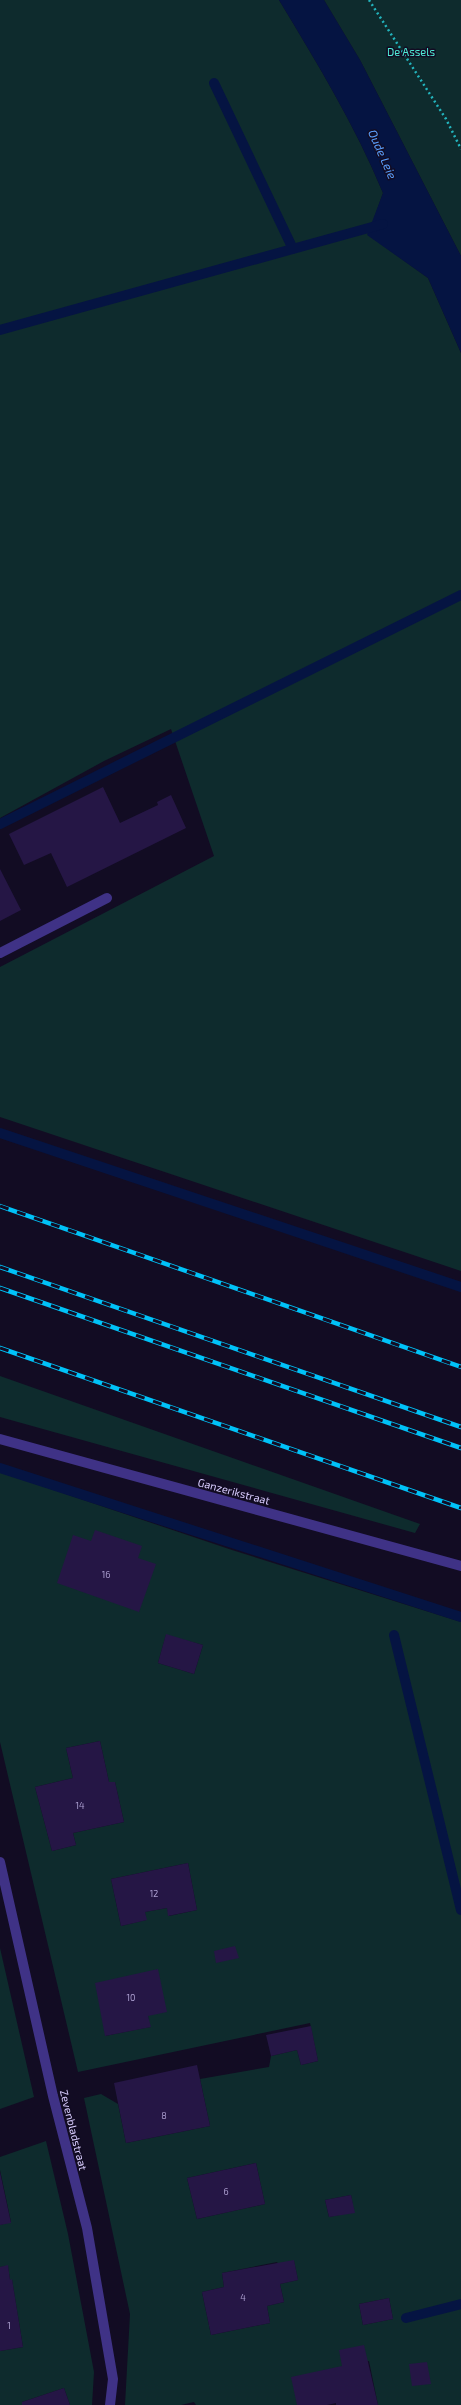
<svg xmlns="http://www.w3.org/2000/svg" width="461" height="2405" font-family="'Exo 2',sans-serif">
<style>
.green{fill:#0e2b2d;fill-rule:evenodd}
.water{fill:#051442}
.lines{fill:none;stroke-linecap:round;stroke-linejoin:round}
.stream{stroke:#051442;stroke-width:10}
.building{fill:#251645}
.path{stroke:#23b4bd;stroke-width:2.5;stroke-dasharray:2 3;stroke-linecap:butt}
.lane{stroke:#3f3286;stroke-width:10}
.street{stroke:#3f3286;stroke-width:10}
.rail-casing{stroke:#00c2f8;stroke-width:4.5}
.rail{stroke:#120c23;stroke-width:3;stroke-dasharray:9;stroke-linecap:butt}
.labels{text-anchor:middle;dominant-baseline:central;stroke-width:3;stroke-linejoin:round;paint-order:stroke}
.number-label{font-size:9px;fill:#ac9fd0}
.park-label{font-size:11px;fill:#4fead5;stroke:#120c23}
.street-label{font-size:11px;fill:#d9cdff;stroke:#120c23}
.water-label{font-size:12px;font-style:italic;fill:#5ba0ff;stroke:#120c23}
</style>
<rect width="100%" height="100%" fill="#120c23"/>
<!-- green -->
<path class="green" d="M0,0H279C317,63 355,125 383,193L368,235L428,278L461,353V1271L0,1117V967L214,856L171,729L104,761L0,818Z
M324,0H461V256L360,60Z
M0,1376L420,1524L415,1533L0,1417Z
M0,1472L232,1550L461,1622V2405H378L369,2361L342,2366L297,2405H196L194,2402L181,2405H125L130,2314L84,2098L101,2094L118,2104L126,2143L210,2126L200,2079L269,2067L271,2056L297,2050L301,2065L318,2061L310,2023L78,2072L0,1742ZM166,1635L203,1645L194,1674L158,1663ZM100,1741L109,1782H115L124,1822L73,1833L76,1845L52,1851L35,1787L73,1778L66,1748ZM188,1863L197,1910L169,1916L167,1908L145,1912L146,1920L121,1926L111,1879ZM157,1969L148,2016L150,2027L105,2036ZM256,2163L265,2204L197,2219L187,2178ZM351,2195L354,2212L329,2217L325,2200ZM294,2261L298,2280L280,2284L284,2302L267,2306L270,2323L211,2335L202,2292L224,2287L222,2273L277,2262L278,2264ZM389,2298L393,2319L363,2325L359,2304Z
M0,1948L34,2097L0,2109Z
M46,2141L68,2234L94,2372L92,2405H70L64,2388L22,2402V2405H0V2351L23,2347L12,2280H10L8,2266L0,2267V2225L11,2222L0,2170V2157Z"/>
<!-- water -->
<path class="water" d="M279,0H324L360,60L461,256V353L428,278L367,235L383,193C355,125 317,63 279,0Z"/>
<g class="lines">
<!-- stream -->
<path class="stream" d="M214,83L293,249
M0,330L383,224
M0,824L461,595
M0,1133L461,1287
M0,1468L461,1617
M394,1635L461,1910
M406,2318L461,2304"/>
</g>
<!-- building -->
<path class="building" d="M103,787L120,823L158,805L157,802L171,795L186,828L67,887L51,853L24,865L9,834Z
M0,869L21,910L0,921Z
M95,1530L142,1546L138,1558L156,1564L139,1612L57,1583L73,1535L91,1541Z
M166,1634L203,1645L194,1674L158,1663Z
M100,1741L109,1782H115L124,1822L73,1833L76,1845L52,1851L35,1787L73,1778L66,1748Z
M188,1863L197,1910L168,1916L167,1908L145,1912L147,1920L121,1926L111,1879Z
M235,1946L239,1958L216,1963L214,1951Z
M158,1969L167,2012L148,2016L151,2027L105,2036L95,1983Z
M311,2026L318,2061L301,2065L297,2050L271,2056L266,2035Z
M197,2065L210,2126L126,2143L114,2083Z
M256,2163L265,2204L197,2219L187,2178Z
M0,2172L11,2223L0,2225Z
M351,2195L355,2213L329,2217L325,2200Z
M294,2260L298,2280L280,2284L284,2302L267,2306L270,2323L211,2335L202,2292L224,2287L222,2273Z
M8,2265L10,2280L12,2279L23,2347L0,2351V2267Z
M389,2298L393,2319L363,2325L359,2304Z
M364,2345L378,2405H336V2403L327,2405H297L291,2377L342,2366L339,2350Z
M427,2362L431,2384L412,2386L409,2364Z
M64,2388L70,2405H22V2402Z"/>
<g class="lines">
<!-- path -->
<path class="path" d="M369,0L446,119L461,149"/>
<!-- lane -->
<path class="lane" d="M0,953L107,898"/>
<!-- street -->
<path class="street" d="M0,1439L461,1566
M0,1862L53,2096L87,2228L113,2379L110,2405"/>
<!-- rail casing -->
<g class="rail-casing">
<path id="rail" d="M0,1206L461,1367
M0,1267L461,1427
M0,1288L461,1448
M0,1348L461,1508"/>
</g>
<!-- rail -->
<use href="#rail" class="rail"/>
</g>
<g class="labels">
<!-- number labels -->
<g class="number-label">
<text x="106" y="1574">16</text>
<text x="80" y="1805">14</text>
<text x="154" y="1893">12</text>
<text x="131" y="1997">10</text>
<text x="164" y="2115">8</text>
<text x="226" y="2191">6</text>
<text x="243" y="2297">4</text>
<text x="9" y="2325">1</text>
</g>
<!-- park labels -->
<g class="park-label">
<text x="411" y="51">De Assels</text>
</g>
<!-- street labels -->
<g class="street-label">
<text transform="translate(234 1491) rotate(15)">Ganzerikstraat</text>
<text transform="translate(74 2130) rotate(76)">Zevenbladstraat</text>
</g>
<!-- water labels -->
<g class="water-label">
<text transform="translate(383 154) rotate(66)">Oude Leie</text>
</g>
</g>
</svg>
